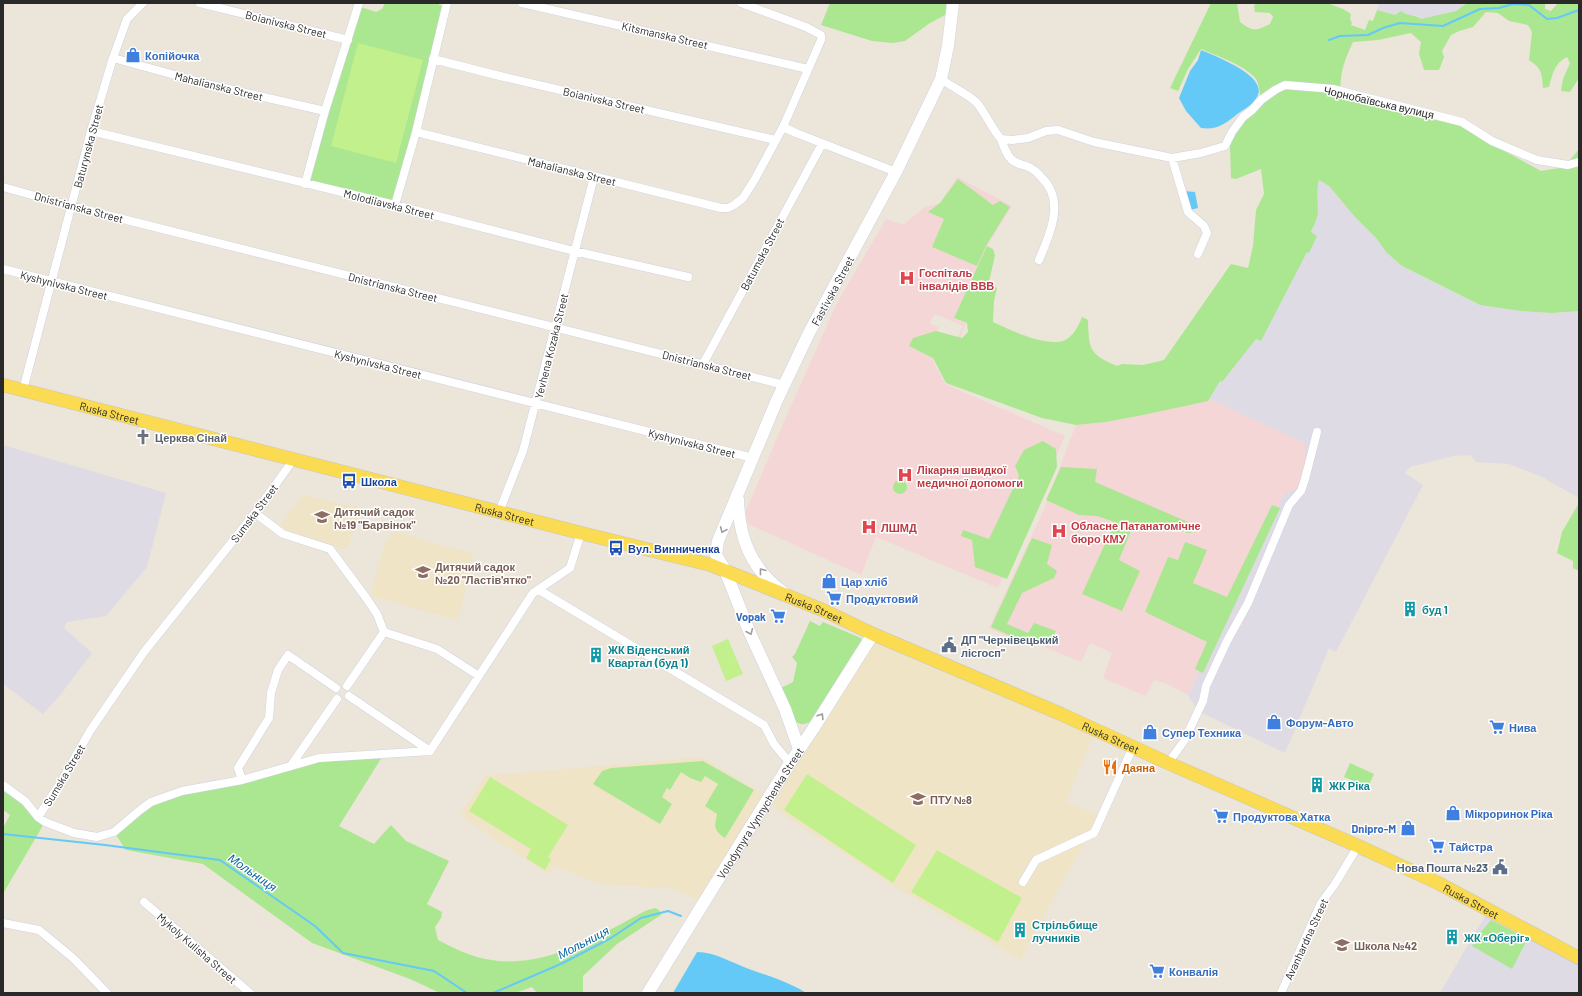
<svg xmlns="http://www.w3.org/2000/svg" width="1582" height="996" font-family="Barlow,sans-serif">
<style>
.industrial{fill:#dedbe4}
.education{fill:#f0e4c7}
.medical{fill:#f4d6d6;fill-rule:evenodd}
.green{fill:#abe791}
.pitch{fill:#c1f08c}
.water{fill:#64c9f7}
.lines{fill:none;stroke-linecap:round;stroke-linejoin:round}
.stream{stroke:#64c9f7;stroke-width:2}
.minor-casing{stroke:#cfd2e3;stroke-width:9}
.secondary-casing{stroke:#cfd2e3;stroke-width:13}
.primary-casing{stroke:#c7c7c7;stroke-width:14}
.minor{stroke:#fff;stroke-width:8}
.secondary{stroke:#fff;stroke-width:12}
.primary{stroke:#fadb51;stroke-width:13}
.oneway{stroke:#9f9f9f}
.labels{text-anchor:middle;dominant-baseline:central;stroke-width:3;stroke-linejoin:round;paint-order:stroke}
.street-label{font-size:11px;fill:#292929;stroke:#fff}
.shop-label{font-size:11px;font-weight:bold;fill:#366cbe;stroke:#fff;text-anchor:start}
.health-label{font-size:11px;font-weight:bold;fill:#be3a42;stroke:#fff;text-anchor:start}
.worship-label{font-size:11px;font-weight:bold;fill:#5b616d;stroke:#fff;text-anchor:start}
.transit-label{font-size:11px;font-weight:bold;fill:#164399;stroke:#fff;text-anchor:start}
.education-label{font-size:11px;font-weight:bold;fill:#785e54;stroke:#fff;text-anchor:start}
.culture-label{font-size:11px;font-weight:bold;fill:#0d838f;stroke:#fff;text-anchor:start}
.service-label{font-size:11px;font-weight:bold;fill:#4e5e75;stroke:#fff;text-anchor:start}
.food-label{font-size:11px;font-weight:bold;fill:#c56008;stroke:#fff;text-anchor:start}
.water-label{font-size:12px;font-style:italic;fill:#0464a2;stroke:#fff}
</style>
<rect width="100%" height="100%" fill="#ece5d9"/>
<!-- industrial -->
<path class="industrial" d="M1379,3H1467L1456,11L1421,19L1416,15H1395L1377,10Z
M1319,180L1329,186L1355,217L1377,239L1386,252L1402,266L1480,305L1521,311L1552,313L1579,311V498L1542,477L1509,464L1476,462L1470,455L1453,456L1410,467L1405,473L1423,485L1336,652L1329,648L1285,753L1198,711L1188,695L1285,492L1290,493L1241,414L1209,399L1220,381L1222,382L1256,338L1307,252H1309L1317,236L1311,233L1316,220L1318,212L1317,188Z
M3,445L166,493L147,567L106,616L67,622L64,628L92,653L61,694L43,714L3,684Z
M1489,909L1579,958V993H1440Z"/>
<!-- education -->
<path class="education" d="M303,495L360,508L355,527L348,548L343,549L285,531L279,527Z
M394,531L473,554L472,566L458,620L370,596L385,543Z
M872,634L1096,729L1066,801L1100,816L1051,902L1021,960L900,890L778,811L768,797L702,902L674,889L599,884L555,866L547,874L460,815L485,776L702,757L768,797Z"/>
<!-- medical -->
<path class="medical" d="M957,177L1012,206L987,246L954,318L966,324L950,361L928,351L945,384L1065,436L998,588L876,537L861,575L748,524L745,513L790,408L837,303L886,219L903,225L924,208L940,203ZM958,179L993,205L987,244L976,266L944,219L928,212L940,203ZM935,314L963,326L956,342L935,333L939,328L930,323Z
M1209,399L1305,443V460L1304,474L1295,490L1292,491L1290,493L1285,492L1188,695L1165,683L1154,680L1146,696L1103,678L1112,653L1090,643L1081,662L1031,641L1026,645L989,628L1044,509L1076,425L1106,422L1143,415Z"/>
<!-- green -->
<path class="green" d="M385,3H439V5L446,7L395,205L305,184L358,6L376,12L382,9Z
M830,3H950L951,12L930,23L905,41L893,43L872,41L821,25Z
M1211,3H1237L1240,22C1253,32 1256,31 1270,24L1273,17L1270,13L1255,12L1254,6L1256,3H1327L1343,9L1351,14L1350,19L1352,23L1351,25L1365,30L1369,20L1373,21L1377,10L1395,15L1401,11C1408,17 1413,13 1421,19L1456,11L1467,3H1545V9L1551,11L1558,3H1579V78L1570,92L1561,91L1563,79L1570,63L1567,57C1554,64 1553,73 1549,87L1543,88C1542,73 1542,69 1529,60L1532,32L1528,25L1509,21L1498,13L1486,12L1473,27L1459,31L1451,35L1442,51L1444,57L1439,70H1424L1419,54L1421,42L1411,33L1378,40L1353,42C1344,62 1339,73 1341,96C1361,96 1381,108 1400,113C1418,118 1438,119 1457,125C1468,128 1475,137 1486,141L1541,171L1559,168L1570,160L1579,149V311L1552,313L1521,311L1480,305L1402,266L1386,252L1377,239L1355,217L1329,186L1319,180C1316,190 1318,200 1318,210C1318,219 1314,225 1311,232L1317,236L1309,253L1307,252L1261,341L1256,339L1222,382L1220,381L1208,401L1143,415L1106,422L1076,425L1042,418L946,383L933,358L909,346L913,338L936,331L962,338L968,332L967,323L954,318L987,246L993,249L995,255L989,282L997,288L994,301L993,322C1010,330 1038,343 1057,342C1070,342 1078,328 1082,317L1088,320C1089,348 1088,354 1117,366L1122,364L1143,365L1164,360L1231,264L1248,268L1253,246L1256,210L1264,194L1261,169L1236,179L1231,178L1230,146C1231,129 1253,113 1265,102C1263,100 1261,97 1260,94C1259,89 1259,84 1256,79C1245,65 1217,56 1201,49L1188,69L1178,91L1170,88Z
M958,179L993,205L1000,201L1010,207L987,244L977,266L932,247L944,219L928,212L940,203Z
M1043,441L1056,449L1057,467L1007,579L975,567L972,540L961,536L963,530L989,539L1019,476L1015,466L1024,450Z
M1061,467L1097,469L1095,482L1195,525L1191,533H1186V526L1173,522L1165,528L1133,526L1119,560L1140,571L1122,611L1082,594L1115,522L1097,516L1079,515L1046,500Z
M893 487a7 7 0 1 1 14 0a7 7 0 1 1-14 0Z
M1579,503V571L1573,568V561L1557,553L1562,532Z
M1272,505L1280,508L1203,673L1195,669L1207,642L1145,612L1168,557L1178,560L1185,542L1207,550L1193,583L1227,597Z
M1032,538L1052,545L1047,564L1057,571L1054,578L1022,593L1007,624L1028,633L1034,623L1056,631L1048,646L1030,640L1026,643L991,627Z
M810,621L820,626L823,622L861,638L862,641L811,721C807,724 800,726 796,721C791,715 785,696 781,688L793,682L797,663L792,657L795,654Z
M382,757L339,826L374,844L391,825L406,841L449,861L427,904L442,912L441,918L435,927L438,940C450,946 463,953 477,957C537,974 594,938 645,911L655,908L659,910L661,915L617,944L583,976V993H537L532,987L515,993H440L410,979L312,943L203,864L126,850L114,832L151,802L319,760Z
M703,761L754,790L725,838C712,829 715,826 717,814L705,806L718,784L705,776L701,782L690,778L681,772L670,790L667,788L662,797L672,804L660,824L593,784L602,771L611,768Z
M1350,763L1374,774L1368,787L1344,777Z
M3,785L45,822L4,892L3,828L10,815L3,810Z
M1491,920L1516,933L1526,942L1512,969L1472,946L1480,933Z"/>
<!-- pitch -->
<path class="pitch" d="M358,43L423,60L396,163L331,146Z
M728,639L743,674L726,681L712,646Z
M807,774L916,845L893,883L784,810Z
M490,777L568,825L548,857L551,859L545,870L526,858L531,849L469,811Z
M937,850L1022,898L998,942L911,892Z"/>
<!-- water -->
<path class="water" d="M1201,50C1215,56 1266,75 1258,95C1253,106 1243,109 1235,116C1223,125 1217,130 1201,128L1186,111L1179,98L1190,71L1198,60Z
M1184,191L1195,192L1198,208L1190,210Z
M697,952C715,952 732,963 749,969C768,976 789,982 806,993H673Z"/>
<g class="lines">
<!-- stream -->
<path class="stream" d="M1329,40L1340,36L1368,35L1383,28L1400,23L1443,26L1480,9L1499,8L1513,4L1529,5L1547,19L1557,18L1579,10
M3,834L105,845L220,860L315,926L343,953L434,971L467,993
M493,993L563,963L611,938L641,918L668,911L681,916"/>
<!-- minor casing -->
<g class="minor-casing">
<path id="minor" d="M200,3L348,40
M522,3L808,69
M113,58L211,85L325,111
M433,59L500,76L775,140
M941,79C952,87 966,93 976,102C986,113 991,128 1001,139L1012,140L1028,138L1046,131L1058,130L1094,142L1172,158L1201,153L1225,146L1232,132L1243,117L1252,110L1261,100L1275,90L1285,85L1333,89L1462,122L1492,141L1537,160L1568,165L1579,162
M783,127L796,133L896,172
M91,131L395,205L574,251L688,277
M416,132L721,208H728L734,205L743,198L755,179L783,127L821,40V35L806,27L741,3
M1001,139C1004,147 1007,158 1015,162C1020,165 1027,165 1032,169C1036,171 1039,174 1041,177C1066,200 1050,234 1039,260
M1172,158L1188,212L1204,226L1207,233L1198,254
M305,184L325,111L359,3
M3,187L71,206L784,385
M395,205L416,132L447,3
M3,269L753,458
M703,364L822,144
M23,390L91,131L113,58L127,19L143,3
M499,512L523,451L594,177
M255,513L283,534L330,549L367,599L377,614L384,632L347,686
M539,590L764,725L774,744L790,763
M384,632L437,649L479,676
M349,696L430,751
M430,751L533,593L570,568L581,533
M1168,763L1184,741L1203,701L1206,686L1227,641L1248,603L1289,505L1301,491L1305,479L1317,432
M292,764L337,699
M242,780L238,768L269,718L271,693L278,670L288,655L336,688
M3,785L25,801L38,817L45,822L74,833L97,837L114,832L140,810L151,802L182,791L242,780L319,758L430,751
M38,817L61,782L90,731L144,652L255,513L294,459
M1023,882L1036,860L1094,833L1133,747
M144,902L250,993
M3,923L39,930L73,958L107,993
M1281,993L1321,903L1335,884L1358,846"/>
</g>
<!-- secondary casing -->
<g class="secondary-casing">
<g id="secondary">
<path d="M738,499C739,538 751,569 783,592"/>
<path id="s1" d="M799,749L785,709L749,631L725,570L716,555L718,541L777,400L809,333L896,172L941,79L948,46L953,3"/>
<path id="s2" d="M648,993L790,763L813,729L873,634"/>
</g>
</g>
<!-- primary casing -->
<g class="primary-casing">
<g id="primary">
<path id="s3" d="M3,385L581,533L711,565L825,611L873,634L1061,714L1168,763L1358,846L1438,883L1579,958"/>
</g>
</g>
<!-- minor -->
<use href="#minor" class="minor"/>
<!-- secondary -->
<use href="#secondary" class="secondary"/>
<!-- primary -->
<use href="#primary" class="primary"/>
</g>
<!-- one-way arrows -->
<defs><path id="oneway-chevron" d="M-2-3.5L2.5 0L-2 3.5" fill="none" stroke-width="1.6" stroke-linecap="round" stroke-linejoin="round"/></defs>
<g class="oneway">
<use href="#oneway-chevron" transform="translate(723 530) rotate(113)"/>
<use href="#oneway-chevron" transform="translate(762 571) rotate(-128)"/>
<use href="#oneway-chevron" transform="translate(750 632) rotate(67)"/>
<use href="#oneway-chevron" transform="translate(821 716) rotate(-58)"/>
</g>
<!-- icons -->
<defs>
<g id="shop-bare" transform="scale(1.2)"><path d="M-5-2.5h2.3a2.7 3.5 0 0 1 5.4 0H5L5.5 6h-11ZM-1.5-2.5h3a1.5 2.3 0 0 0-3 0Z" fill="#3f7fe0" stroke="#fff" stroke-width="2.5" paint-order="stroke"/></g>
<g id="hospital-bare" transform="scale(1.2)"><path d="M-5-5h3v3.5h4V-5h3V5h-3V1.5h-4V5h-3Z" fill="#e0444e" stroke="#fff" stroke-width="2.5" paint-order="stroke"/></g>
<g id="church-bare" transform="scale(1.2)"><path d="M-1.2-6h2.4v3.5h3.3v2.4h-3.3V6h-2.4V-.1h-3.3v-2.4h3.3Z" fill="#6b7280" stroke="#fff" stroke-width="2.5" paint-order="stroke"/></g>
<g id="bus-bare" transform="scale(1.2)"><path d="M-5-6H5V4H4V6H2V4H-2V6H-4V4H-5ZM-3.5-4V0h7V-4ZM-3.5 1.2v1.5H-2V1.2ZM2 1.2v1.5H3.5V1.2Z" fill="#1a4fb4" stroke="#fff" stroke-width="2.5" paint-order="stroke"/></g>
<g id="school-bare" transform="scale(1.2)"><path d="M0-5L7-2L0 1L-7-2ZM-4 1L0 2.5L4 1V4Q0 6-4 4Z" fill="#8d6e63" stroke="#fff" stroke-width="2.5" paint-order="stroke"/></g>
<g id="supermarket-bare" transform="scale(1.2)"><path d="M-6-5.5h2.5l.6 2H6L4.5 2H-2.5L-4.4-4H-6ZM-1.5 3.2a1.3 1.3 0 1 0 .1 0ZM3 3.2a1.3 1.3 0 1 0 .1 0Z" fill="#3f7fe0" stroke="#fff" stroke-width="2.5" paint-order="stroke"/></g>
<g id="building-bare" transform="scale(1.2)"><path d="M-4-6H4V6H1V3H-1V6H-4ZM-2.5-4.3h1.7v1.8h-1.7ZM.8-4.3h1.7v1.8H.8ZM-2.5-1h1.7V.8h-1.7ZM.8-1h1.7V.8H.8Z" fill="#0f9aa8" stroke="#fff" stroke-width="2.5" paint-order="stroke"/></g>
<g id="civic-bare" transform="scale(1.2)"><path d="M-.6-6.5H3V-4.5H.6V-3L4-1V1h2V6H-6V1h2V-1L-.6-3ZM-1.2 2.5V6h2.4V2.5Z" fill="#5c6f8a" stroke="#fff" stroke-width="2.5" paint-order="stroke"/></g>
<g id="restaurant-bare" transform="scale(1.2)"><path d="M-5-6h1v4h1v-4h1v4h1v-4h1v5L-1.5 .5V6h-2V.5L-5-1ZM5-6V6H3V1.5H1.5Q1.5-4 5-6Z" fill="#e8710a" stroke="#fff" stroke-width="2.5" paint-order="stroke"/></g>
<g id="university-bare" transform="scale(1.2)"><path d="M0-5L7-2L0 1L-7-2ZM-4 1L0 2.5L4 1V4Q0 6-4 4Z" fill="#8d6e63" stroke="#fff" stroke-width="2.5" paint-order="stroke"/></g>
</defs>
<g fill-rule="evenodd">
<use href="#shop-bare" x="133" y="55"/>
<use href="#hospital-bare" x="907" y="278"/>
<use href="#church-bare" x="143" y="437"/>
<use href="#hospital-bare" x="905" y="475"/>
<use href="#bus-bare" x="349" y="481"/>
<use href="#school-bare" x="322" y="517"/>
<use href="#hospital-bare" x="869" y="527"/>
<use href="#hospital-bare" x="1059" y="531"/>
<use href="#bus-bare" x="616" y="548"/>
<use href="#school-bare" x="423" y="572"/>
<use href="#shop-bare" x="829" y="581"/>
<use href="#supermarket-bare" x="834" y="598"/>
<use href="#building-bare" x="1410" y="609"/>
<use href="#supermarket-bare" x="778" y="616"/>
<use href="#civic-bare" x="949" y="645"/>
<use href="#building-bare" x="596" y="655"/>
<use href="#shop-bare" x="1274" y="722"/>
<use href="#supermarket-bare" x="1497" y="727"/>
<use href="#shop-bare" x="1150" y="732"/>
<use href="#restaurant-bare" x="1110" y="767"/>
<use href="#building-bare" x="1317" y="785"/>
<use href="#university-bare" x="918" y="799"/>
<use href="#shop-bare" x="1453" y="813"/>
<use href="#supermarket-bare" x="1221" y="816"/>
<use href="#shop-bare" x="1408" y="828"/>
<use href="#supermarket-bare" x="1437" y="846"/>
<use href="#civic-bare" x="1500" y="867"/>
<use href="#building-bare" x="1020" y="930"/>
<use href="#building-bare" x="1452" y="937"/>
<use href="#school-bare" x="1342" y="945"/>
<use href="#supermarket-bare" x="1157" y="971"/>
</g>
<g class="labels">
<!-- street labels -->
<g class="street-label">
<text transform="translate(286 24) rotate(14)">Boianivska Street</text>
<text transform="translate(665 35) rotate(13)">Kitsmanska Street</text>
<text transform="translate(219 86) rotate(14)">Mahalianska Street</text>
<text transform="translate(604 100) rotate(13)">Boianivska Street</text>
<text transform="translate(1379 102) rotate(13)">Чорнобаївська вулиця</text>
<text transform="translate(88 146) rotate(-75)">Baturynska Street</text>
<text transform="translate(572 171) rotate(14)">Mahalianska Street</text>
<text transform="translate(389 204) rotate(14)">Molodiiavska Street</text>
<text transform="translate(79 207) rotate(15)">Dnistrianska Street</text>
<text transform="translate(762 254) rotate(-62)">Batumska Street</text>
<text transform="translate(64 285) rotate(14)">Kyshynivska Street</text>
<text transform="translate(393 287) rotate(14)">Dnistrianska Street</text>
<text stroke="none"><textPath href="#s1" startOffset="501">Fastivska Street</textPath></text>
<text transform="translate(551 346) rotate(-76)">Yevhena Kozaka Street</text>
<text transform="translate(378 364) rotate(14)">Kyshynivska Street</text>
<text transform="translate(707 365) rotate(14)">Dnistrianska Street</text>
<text stroke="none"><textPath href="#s3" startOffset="110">Ruska Street</textPath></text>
<text transform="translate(692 443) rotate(14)">Kyshynivska Street</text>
<text transform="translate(254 513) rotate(-53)">Sumska Street</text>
<text stroke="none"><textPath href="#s3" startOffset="518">Ruska Street</textPath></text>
<text stroke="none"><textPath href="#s3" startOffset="842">Ruska Street</textPath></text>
<text stroke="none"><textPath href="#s3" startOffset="1166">Ruska Street</textPath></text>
<text transform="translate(64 775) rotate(-59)">Sumska Street</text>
<text stroke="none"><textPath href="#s2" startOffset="212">Volodymyra Vynnychenka Street</textPath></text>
<text stroke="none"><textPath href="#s3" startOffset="1562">Ruska Street</textPath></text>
<text transform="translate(1306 939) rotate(-65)">Avanhardna Street</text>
<text transform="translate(197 948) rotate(41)">Mykoly Kulisha Street</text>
</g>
<!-- shop labels -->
<g class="shop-label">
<text x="145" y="55">Копійочка</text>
<text x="841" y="581">Цар хліб</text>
<text x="846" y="598">Продуктовий</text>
<text x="766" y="616" text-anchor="end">Vopak</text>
<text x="1286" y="722">Форум-Авто</text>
<text x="1509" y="727">Нива</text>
<text x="1162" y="732">Супер Техника</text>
<text x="1465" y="813">Мікроринок Ріка</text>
<text x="1233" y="816">Продуктова Хатка</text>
<text x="1396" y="828" text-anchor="end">Dnipro-M</text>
<text x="1449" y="846">Тайстра</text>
<text x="1169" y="971">Конвалія</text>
</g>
<!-- health labels -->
<g class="health-label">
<text x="919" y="272">Госпіталь<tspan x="919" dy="13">інвалідів ВВВ</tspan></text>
<text x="917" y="469">Лікарня швидкої<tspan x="917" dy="13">медичної допомоги</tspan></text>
<text x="1071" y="525">Обласне Патанатомічне<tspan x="1071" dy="13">бюро КМУ</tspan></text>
<text x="881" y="527">ЛШМД</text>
</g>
<!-- worship labels -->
<g class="worship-label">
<text x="155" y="437">Церква Сінай</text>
</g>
<!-- transit labels -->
<g class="transit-label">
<text x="361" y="481">Школа</text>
<text x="628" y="548">Вул. Винниченка</text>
</g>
<!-- education labels -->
<g class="education-label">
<text x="334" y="511">Дитячий садок<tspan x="334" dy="13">№19 "Барвінок"</tspan></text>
<text x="435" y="566">Дитячий садок<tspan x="435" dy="13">№20 "Ластів'ятко"</tspan></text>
<text x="930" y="799">ПТУ №8</text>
<text x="1354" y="945">Школа №42</text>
</g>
<!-- culture labels -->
<g class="culture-label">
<text x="1422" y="609">буд 1</text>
<text x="608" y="649">ЖК Віденський<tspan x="608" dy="13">Квартал (буд 1)</tspan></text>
<text x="1329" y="785">ЖК Ріка</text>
<text x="1032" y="924">Стрільбище<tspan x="1032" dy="13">лучників</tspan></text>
<text x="1464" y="937">ЖК «Оберіг»</text>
</g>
<!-- service labels -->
<g class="service-label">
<text x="961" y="639">ДП "Чернівецький<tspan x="961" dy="13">лісгосп"</tspan></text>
<text x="1488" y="867" text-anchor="end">Нова Пошта №23</text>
</g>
<!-- food labels -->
<g class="food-label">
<text x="1122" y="767">Даяна</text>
</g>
<!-- water labels -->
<g class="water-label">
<text transform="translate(253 872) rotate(35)">Мольниця</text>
<text transform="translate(583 942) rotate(-28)">Мольниця</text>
</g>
</g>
<!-- border -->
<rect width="1582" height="996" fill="none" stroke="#292929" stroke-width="8"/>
</svg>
